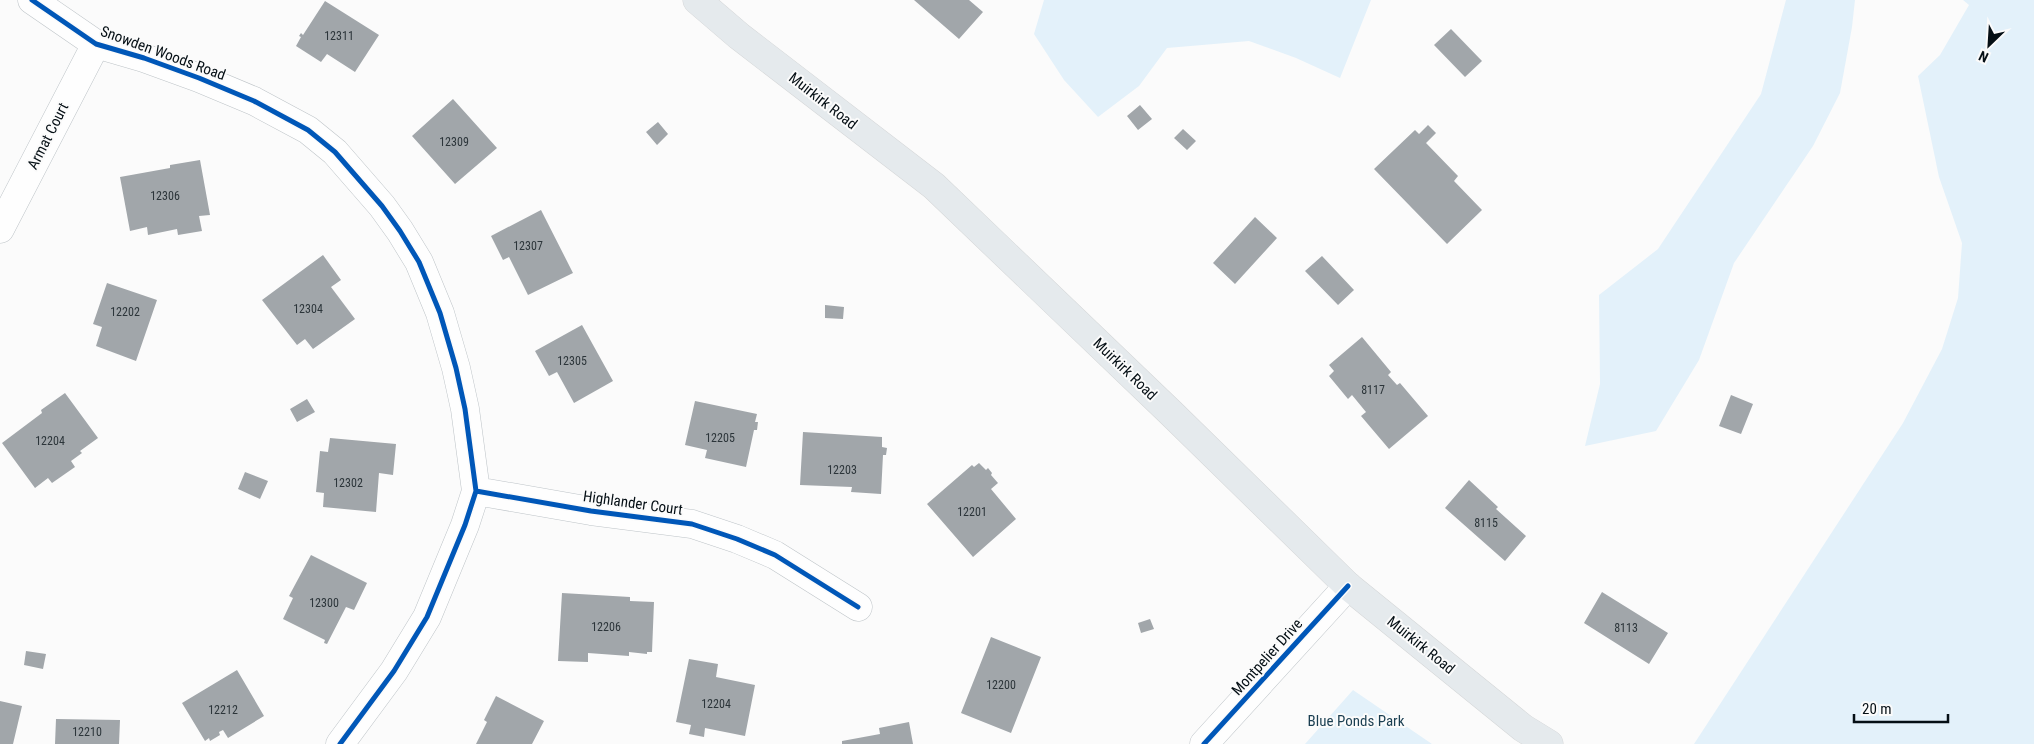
<svg xmlns="http://www.w3.org/2000/svg" width="2034" height="744" font-family="'Roboto Condensed',sans-serif">
<style>
.green{fill:#e3f1fa}
.building{fill:#a1a6aa}
.lines{fill:none;stroke-linecap:round;stroke-linejoin:round}
.minor-casing{stroke:#bec4c8;stroke-width:29}
.major-casing{stroke:#d5d7d8;stroke-width:29}
.minor{stroke:#fefefe;stroke-width:28}
.major{stroke:#e5eaed;stroke-width:28}
.cycleway-casing{stroke:#fbfbfb;stroke-width:8}
.cycleway{stroke:#0057b8;stroke-width:5}
.labels{text-anchor:middle;dominant-baseline:central;stroke-width:4;stroke-linejoin:round;paint-order:stroke}
.number-label{font-size:12px;fill:#2c353a}
.street-label{font-size:15px;fill:#050f15;stroke:#fbfbfb}
.park-label{font-size:15px;fill:#1a3e51;stroke:#fbfbfb}
</style>
<rect width="100%" height="100%" fill="#fbfbfb"/>
<!-- green -->
<path class="green" d="M1044,0H1371L1340,78L1296,58L1249,41L1167,48L1139,86L1098,117L1064,80L1034,34Z
M1786,0H1855L1852,27L1840,93L1813,146L1734,263L1699,360L1656,431L1585,446L1600,384L1599,295L1658,249L1761,94Z
M1963,0H2034V744H1694L1903,423L1942,349L1958,298L1962,243L1939,177L1918,76L1940,55L1969,5Z
M1353,690L1432,744H1305Z"/>
<!-- building -->
<path class="building" d="M914,0H969L983,12L959,39Z
M325,1L379,35L355,72L327,54L321,62L296,46L301,37L299,36L301,33L303,35Z
M1451,29L1482,61L1465,77L1434,45Z
M453,99L497,148L455,184L412,136Z
M1140,105L1152,119L1138,130L1127,116Z
M658,122L668,134L657,145L646,132Z
M1428,125L1436,133L1426,143L1458,176L1454,181L1482,210L1447,244L1374,169L1415,130L1419,134Z
M1183,129L1196,141L1187,150L1174,138Z
M200,160L210,215L199,216L202,231L178,235L177,229L148,235L147,227L130,231L120,177L170,168V165Z
M541,210L573,273L528,295L509,257L503,260L491,236Z
M1255,217L1277,238L1235,284L1213,263Z
M323,255L341,280L331,287L355,319L313,349L305,339L297,345L262,300Z
M1322,256L1354,290L1338,305L1305,271Z
M107,283L157,300L136,361L96,346L102,327L93,324Z
M825,305L844,307L843,319L825,318Z
M582,325L613,381L574,403L557,372L549,376L535,351Z
M1362,337L1391,372L1388,375L1397,385L1400,383L1428,416L1389,449L1361,416L1366,412L1352,395L1348,399L1329,376L1334,371L1329,365Z
M65,393L98,438L80,451L82,453L71,461L75,467L52,483L48,478L35,488L2,443L42,413L41,410Z
M1731,395L1753,404L1741,434L1719,426Z
M307,399L315,412L297,422L290,409Z
M695,401L757,414L755,422H758L757,430H754L746,467L705,458L707,450L685,445Z
M803,432L882,437V447L887,448L886,455H883L881,494L851,492L852,487L800,485Z
M330,438L396,444L393,475L379,473L376,512L323,507L324,493L316,492L320,451L328,452Z
M979,463L986,470L988,468L992,473L991,475L998,483L991,489L1016,519L973,557L927,504L972,465L974,467Z
M245,472L268,481L260,499L238,489Z
M1469,480L1498,507L1496,509L1526,536L1505,561L1445,508Z
M311,555L367,583L354,610L346,607L327,644L324,643L325,640L283,619L293,598L289,596Z
M1602,592L1668,633L1649,664L1584,623Z
M562,593L630,597V601L654,602L652,652H647V654L629,652V656L588,653V662L558,661Z
M1150,619L1154,629L1141,633L1138,623Z
M991,637L1041,657L1011,733L961,713Z
M26,651L46,654L43,669L24,665Z
M689,659L718,664L716,677L755,685L745,736L705,728L704,737L689,734L691,725L676,722Z
M237,670L264,716L228,738L223,730L219,732L220,735L210,741L209,738L205,741L182,703Z
M496,696L544,721L532,744H476L487,722L484,720Z
M0,701L22,706L13,744H0Z
M56,719L120,720L119,744H55Z
M909,722L913,744H842V741L880,734L879,728Z"/>
<g class="lines">
<!-- minor casing -->
<g class="minor-casing">
<path id="minor" d="M32,0L96,44L144,58L199,78L254,101L308,130L335,152L382,206L400,231L419,262L440,313L456,368L465,409L476,491L465,525L427,617L394,671L340,744
M0,229L96,44
M476,491L591,511L692,524L737,539L775,555L858,607
M1204,744L1348,586"/>
</g>
<!-- major casing -->
<g class="major-casing">
<path id="major" d="M697,0L739,36L934,186L1171,413L1348,586L1523,728L1549,744"/>
</g>
<!-- minor -->
<use href="#minor" class="minor"/>
<!-- major -->
<use href="#major" class="major"/>
<!-- cycleway casing -->
<g class="cycleway-casing">
<path id="cycleway" d="M32,0L96,44L144,58L199,78L254,101L308,130L335,152L382,206L400,231L419,262L440,313L456,368L465,409L476,491L465,525L427,617L394,671L340,744
M476,491L591,511L692,524L737,539L775,555L858,607
M1204,744L1348,586"/>
</g>
<!-- cycleway -->
<use href="#cycleway" class="cycleway"/>
</g>
<g class="labels">
<!-- number labels -->
<g class="number-label">
<text x="339" y="36">12311</text>
<text x="454" y="142">12309</text>
<text x="165" y="196">12306</text>
<text x="528" y="246">12307</text>
<text x="308" y="309">12304</text>
<text x="125" y="312">12202</text>
<text x="572" y="361">12305</text>
<text x="1373" y="390">8117</text>
<text x="720" y="438">12205</text>
<text x="50" y="441">12204</text>
<text x="842" y="470">12203</text>
<text x="348" y="483">12302</text>
<text x="972" y="512">12201</text>
<text x="1486" y="523">8115</text>
<text x="324" y="603">12300</text>
<text x="606" y="627">12206</text>
<text x="1626" y="628">8113</text>
<text x="1001" y="685">12200</text>
<text x="716" y="704">12204</text>
<text x="223" y="710">12212</text>
<text x="87" y="732">12210</text>
</g>
<!-- street labels -->
<g class="street-label">
<text transform="translate(163 53) rotate(20)">Snowden Woods Road</text>
<text transform="translate(823 101) rotate(38)">Muirkirk Road</text>
<text transform="translate(48 136) rotate(-63)">Armat Court</text>
<text transform="translate(1125 369) rotate(44)">Muirkirk Road</text>
<text transform="translate(633 503) rotate(8)">Highlander Court</text>
<text transform="translate(1421 645) rotate(39)">Muirkirk Road</text>
<text transform="translate(1267 657) rotate(-48)">Montpelier Drive</text>
</g>
<!-- park labels -->
<g class="park-label">
<text x="1356" y="721">Blue Ponds Park</text>
</g>
</g>
<!-- north arrow -->
<g transform="translate(1989 45) rotate(205)" stroke="#fbfbfb" stroke-width="4" paint-order="stroke">
<path d="M0-4L9 19L0 12L-9 19Z" fill="#050f15"/>
<text y="-8" font-size="14" font-weight="bold" text-anchor="middle" fill="#050f15">N</text>
</g>
<!-- scale -->
<path d="M1854 714v8h94v-8" fill="none" stroke="#050f15" stroke-width="2.5"/>
<text x="1862" y="714" font-size="15" fill="#050f15" stroke="#fbfbfb" stroke-width="4" paint-order="stroke">20 m</text>
</svg>
